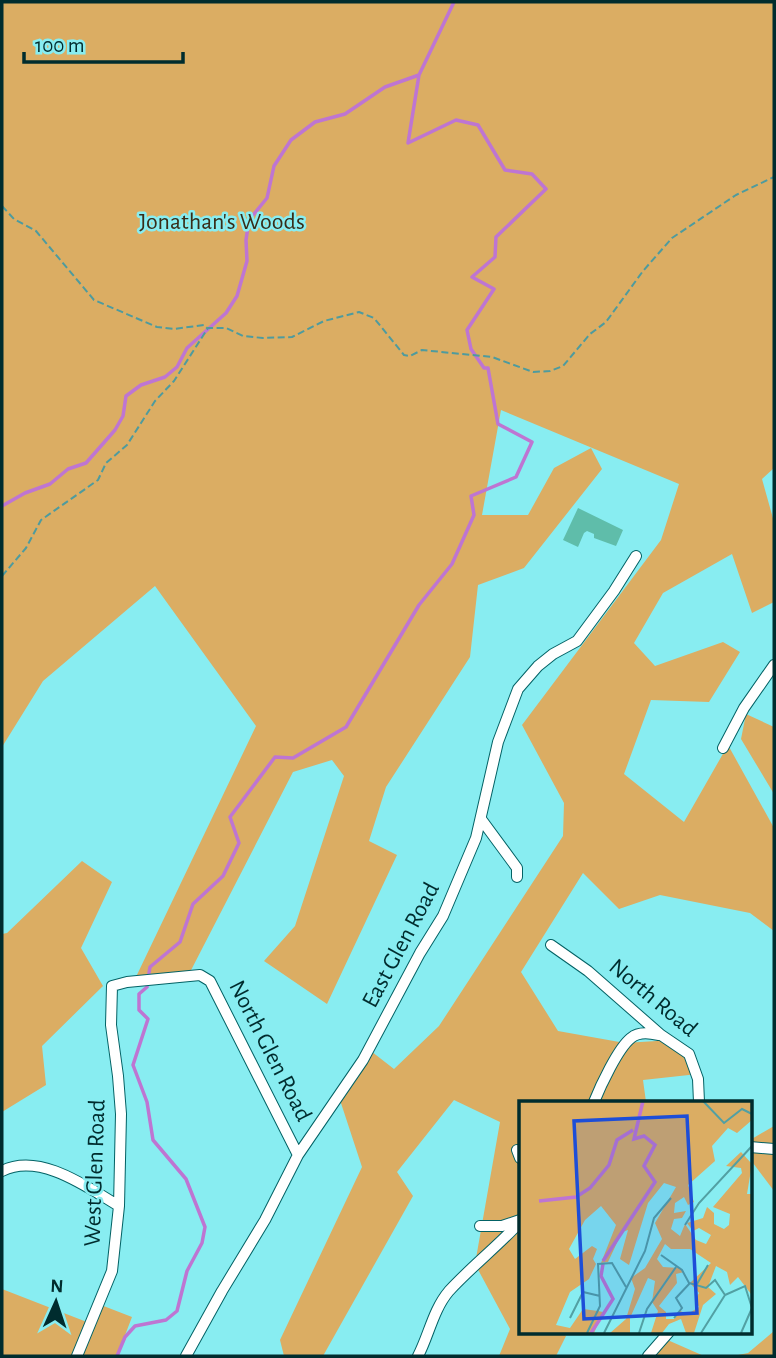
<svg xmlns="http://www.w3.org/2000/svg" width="776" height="1358" font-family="'Alegreya Sans',sans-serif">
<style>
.green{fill:#dbad63}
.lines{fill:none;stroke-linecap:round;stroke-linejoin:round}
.stream{stroke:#be75d2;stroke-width:3.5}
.building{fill:#5fbdaa}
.minor-casing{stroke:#036265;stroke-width:12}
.path{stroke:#4e9b9e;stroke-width:2;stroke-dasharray:7 3.5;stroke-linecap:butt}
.minor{stroke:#fff;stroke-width:10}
.labels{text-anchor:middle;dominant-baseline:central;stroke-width:5;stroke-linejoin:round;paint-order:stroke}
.park-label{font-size:24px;fill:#382c18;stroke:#88edf1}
.street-label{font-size:24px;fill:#002c2e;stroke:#88edf1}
.inset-river{fill:none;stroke:#be75d2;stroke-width:3.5}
.inset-road{fill:none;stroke:#52a0a3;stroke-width:2}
.view{fill:#1d4ed8;fill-opacity:0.15;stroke:#1d4ed8;stroke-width:3.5}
.inset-edge{fill:none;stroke:#002c2e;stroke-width:3.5}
</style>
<rect width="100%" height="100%" fill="#88edf1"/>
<!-- green -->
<path class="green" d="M2,2H774V468L762,479L774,522V602L752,613L732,554L663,593L634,643L655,666L723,642L740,652L709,702L651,700L624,774L684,822L728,745L774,828V931L750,913L660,895L619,909L583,873L521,972L558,1031L625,1043L672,1040L698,1074L643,1080L646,1102H520V1332H561L566,1336L556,1356H499L510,1329L475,1264L500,1122L454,1100L397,1172L413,1196L323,1356H284L280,1340L362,1167L338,1094L367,1048L394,1069L439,1026L563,836L564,803L522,725L661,540L679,484L501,410L482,515H528L554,468L591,448L602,469L524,568L478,585L470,657L386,787L369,841L397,855L327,1004L264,961L295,926L344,776L332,760L293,772L187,978L135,979L256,726L155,586L43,681L2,747Z
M746,714L774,727V794L741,739Z
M82,861L112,882L81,948L103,986L42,1046L46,1085L2,1112V934L7,933Z
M774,1126V1191L750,1159V1140Z
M2,1289L92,1324L101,1305L132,1317L117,1356H2Z
M774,1331V1356H733L748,1353Z
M663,1338L704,1356H646Z"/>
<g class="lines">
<!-- stream -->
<path class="stream" d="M2,506L25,493L50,484L68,469L86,463L115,430L123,416L126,396L141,385L165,377L177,367L187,348L226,313L237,296L247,261L246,240L249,220L267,198L274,166L291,140L315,122L345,114L385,87L419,75
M149,973L150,967L180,942L193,904L223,876L239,843L230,817L275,757L293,758L346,727L419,605L452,564L474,515L471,496L516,477L532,442L498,424L488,368H484L471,349L467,330L494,289L472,277L495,257L496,237L546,189L532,174L505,170L478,125L456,120L408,143L419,75L454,2
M117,1356L125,1337L135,1326L166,1320L177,1311L187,1271L202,1243L205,1227L186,1179L153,1140L147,1102L133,1065L148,1019L139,1010V994L147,987"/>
</g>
<!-- building -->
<path class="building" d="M578,508L623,530L616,546L594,538V534L587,531L584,533L578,547L563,540Z"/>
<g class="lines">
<!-- minor casing -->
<g class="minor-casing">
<path id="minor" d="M723,748L744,708L774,665
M481,819L517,868V877
M551,945L588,971L661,1035L689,1054L698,1079L699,1102
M594,1102C600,1087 618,1048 631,1038C639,1031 650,1033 658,1035
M750,1147L774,1149
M517,1150L520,1158
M2,1171C40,1152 87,1187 119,1206
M480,1226H502L520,1220
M77,1356L112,1271L119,1206L121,1114L118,1076L111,1025L112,986L127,982L200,975L210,981L298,1155
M186,1356L222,1291L265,1220L298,1155L363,1060L420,953L443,916L476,838L498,742L518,689L538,666L553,654L577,641L614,591L636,556
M418,1356C429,1335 433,1310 449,1291C471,1267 498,1246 520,1222
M648,1356L669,1332"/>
</g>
<!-- path -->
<path class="path" d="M2,206L14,219L36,231L94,300L157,327L174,329L204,325L207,328
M2,576L26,548L41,520L98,480L106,463L127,445L155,401L174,381L208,328H226L243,336L263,338L292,337L324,321L359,312L374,318L404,355L410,356L422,350L492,357L533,372L550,371L563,366L590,334L606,322L643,271L672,238L736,195L774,177"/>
<!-- minor -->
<use href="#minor" class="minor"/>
</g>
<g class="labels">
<!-- park labels -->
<g class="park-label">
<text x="222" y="222">Jonathan's Woods</text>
</g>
<!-- street labels -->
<g class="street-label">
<text transform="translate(401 945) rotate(-62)">East Glen Road</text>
<text transform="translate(653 998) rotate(40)">North Road</text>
<text transform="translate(270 1051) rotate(63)">North Glen Road</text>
<text transform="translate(95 1173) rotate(-88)">West Glen Road</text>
</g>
</g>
<!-- overview -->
<g transform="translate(519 1101)">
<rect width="233" height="233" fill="#88edf1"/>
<path d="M0,0H233V19L218,32L209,27L193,45L196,60L169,84L175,101L169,104L165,96L156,102L155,112L167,110L163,117L155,118L152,128L161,135L166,123L177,139L187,143L192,134L180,127L174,130L168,122L184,117L188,106L195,112V123L205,128L210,124L211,113L194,106L223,72L222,67L207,65L222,51L233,63L228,93H233L232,193L219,176L211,184L208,171L197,165L189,186L197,193L184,204L175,232H167L162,218L150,223L143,232H132L139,210L133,201L136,180L129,177L111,217V232H91L107,218L116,188L112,177L126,167L143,138L136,122L157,86L145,82L129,102L110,164L101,158L109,129L103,131L89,161L82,162L97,124L82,105L66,119L50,148L56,158L73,145L78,148L74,158L77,163L70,178L51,191L37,224L51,227L64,208L79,210L84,211L75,232H0ZM146,143L152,148H171L192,162L171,182L180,192L176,199L180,206L169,213L161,210L155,218H147V211L140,205L158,182L157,173L165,171L160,167L144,166L138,158Z" fill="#dbad63" fill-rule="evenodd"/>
<path class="inset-river" d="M20,100L57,96L71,87L90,64L98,39L114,29M84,160L136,81L125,65L136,44L125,35L115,38L124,0M72,232L94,198L82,175L84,163"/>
<path class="inset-road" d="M184,0L205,22L223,8L233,13M166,124L180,102L233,45M142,154L163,169L170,182L187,187L196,179L206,194M178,183L189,164M206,194L226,185L233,207M51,217L64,191L81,195M155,217L163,207L157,197L171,182M68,232L81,205L79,163L93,162L107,186M85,232L126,150L135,117L152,97M120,232L128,208L157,166M182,232L206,194M222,232L233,207"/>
<path class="view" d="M168,15L178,212L65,218L55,20Z"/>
<rect width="233" height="233" class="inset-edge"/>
</g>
<!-- border -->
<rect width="776" height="1358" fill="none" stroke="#002c2e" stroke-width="7"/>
<!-- north arrow -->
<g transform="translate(56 1302) rotate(3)" stroke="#88edf1" stroke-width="5" paint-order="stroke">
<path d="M0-5L12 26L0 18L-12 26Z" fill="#002c2e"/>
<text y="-10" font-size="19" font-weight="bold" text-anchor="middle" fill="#002c2e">N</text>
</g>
<!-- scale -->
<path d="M24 52v10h159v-10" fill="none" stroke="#002c2e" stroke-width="3.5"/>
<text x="35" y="52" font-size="21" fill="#002c2e" stroke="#88edf1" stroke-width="5" paint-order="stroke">100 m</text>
</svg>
